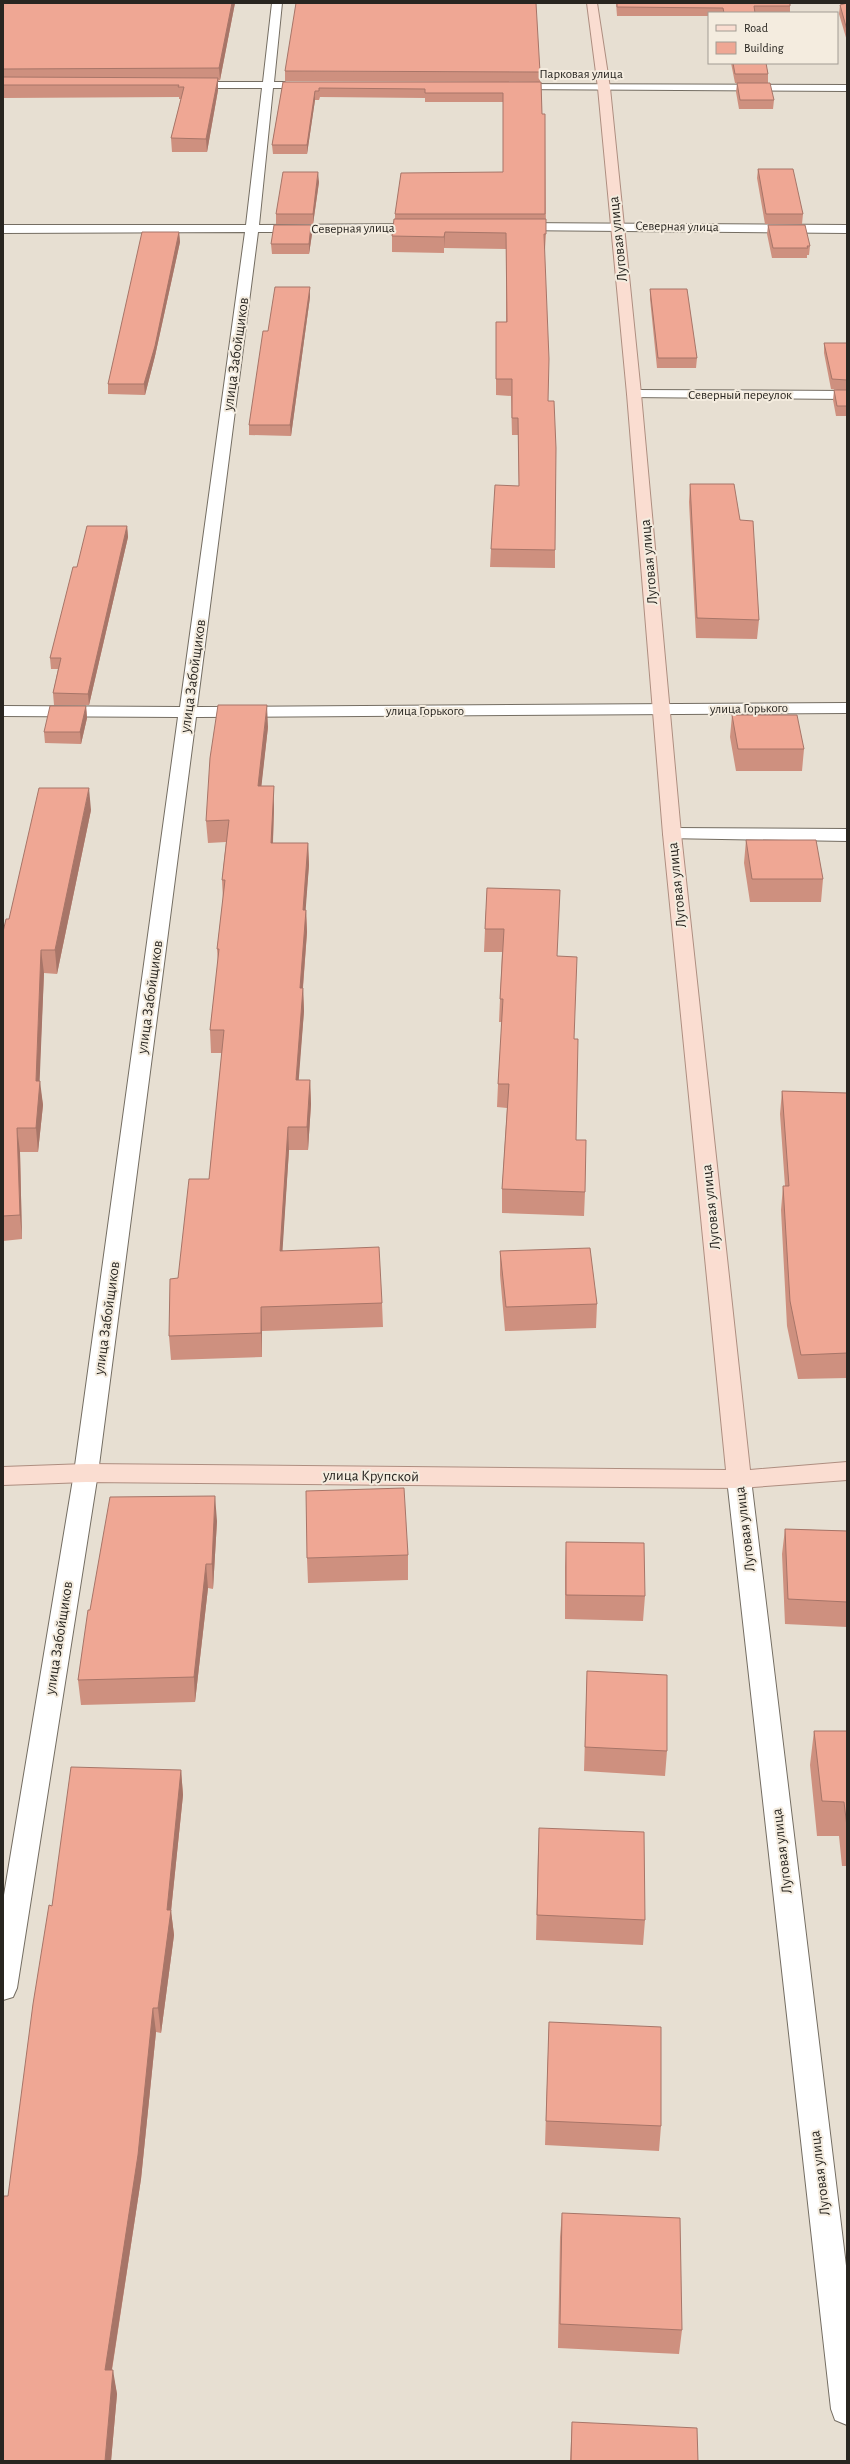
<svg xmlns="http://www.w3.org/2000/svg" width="850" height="2464" font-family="'Alegreya Sans',sans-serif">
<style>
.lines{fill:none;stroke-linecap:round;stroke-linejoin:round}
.minor-casing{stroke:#746d62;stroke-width:2}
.major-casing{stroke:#ae8e80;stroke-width:2}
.minor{fill:#fff;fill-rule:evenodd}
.major{fill:#faddd1;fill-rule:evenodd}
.wall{fill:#ce907f}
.shaded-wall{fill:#a77568}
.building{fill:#efa794;stroke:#a77568}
.labels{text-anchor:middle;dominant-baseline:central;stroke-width:4;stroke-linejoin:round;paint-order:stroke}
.far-street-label{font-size:13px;fill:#282520;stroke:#f4ecdf}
.street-label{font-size:15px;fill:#282520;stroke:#f4ecdf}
</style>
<rect width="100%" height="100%" fill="#e7dfd2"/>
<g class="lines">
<!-- minor casing -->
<g class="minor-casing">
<path id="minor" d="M272,3H282L274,82H284L290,85L284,88H273L259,225L422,224L428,228L422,232H258L197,707L847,703V713L196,717L98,1473L17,1988L13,1997L3,2000V1901L74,1473L178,717L3,716V706L180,707L245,232L3,233V225H246L262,88H188L182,85L188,82H263Z
M510,84L847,85V91L506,89L504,87Z
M516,223L847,225V233L511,230L510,227L511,224Z
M634,390L847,391V399L629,397L627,394L629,391Z
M672,828L847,829V841L665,838L663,834L665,830Z
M739,1470L748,1473L751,1479L847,2274V2425L835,2420L831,2409L727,1479L730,1473Z"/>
</g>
<!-- major casing -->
<g class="major-casing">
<path id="major" d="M587,3H597L610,88L641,394L681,834L750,1470L847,1462V1480L739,1488L86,1482L3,1485V1467L86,1464L726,1470L663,834L627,394L598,88Z"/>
</g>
<!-- minor -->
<use href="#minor" class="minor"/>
<!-- major -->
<use href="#major" class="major"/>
</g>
<!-- wall -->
<path class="wall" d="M3,3H235L220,80L218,81V90L207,152H172L171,138L181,99H179V97L3,98Z
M616,3H790V13H709V16H617Z
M847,3V41L839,14L840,5Z
M731,63H766L768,74V83H735Z
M285,71L540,72V82L285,81Z
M283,82H541L542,114H545L546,234L545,249H544L548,401L555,550V568L490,567L491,549L519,486L518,435H512L511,396L496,395V322H506V249L444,248V253L392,252V236L395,219V214L503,172V102H425V98L320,97L319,100H315L307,154H273L272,145Z
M737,83L774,100L773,109H739L736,92Z
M758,169L803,214L802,224H765L757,178Z
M319,182L313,224H276V214Z
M768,225L810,246L809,255H807V258H772L767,234Z
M179,232L180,242L155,356L145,395L108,394V384Z
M312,234L309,254H272L271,244Z
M650,289L697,358L696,368H657L650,299Z
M310,297L291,436L249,435V425L268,331Z
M824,343H847V416H836L833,400L834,390H837L831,389L824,353Z
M690,484L740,520L759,620L757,639L696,638L689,502Z
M127,526L128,537L89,705H54L53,693L58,669H51L50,658L77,567Z
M86,706L87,718L81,744L45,743L44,732Z
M732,715L804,749L802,771H736L730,737Z
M268,727L261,786L274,808L273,843H308L309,865L305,910H306L307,932L303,988L304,1011L298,1080H310L311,1104L308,1150H289L282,1250L382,1303L383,1327L262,1331V1357L171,1360L169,1336L178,1278L209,1179L222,1053H211L210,1030L218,963L217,949L223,900L222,880L226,842L208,843L206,821Z
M91,810L57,974L44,973L39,1081L43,1105L38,1152H20L22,1239L3,1241V932L9,919Z
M746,840L823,879L821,902H750L744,863Z
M487,888L557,956L574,1039L576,1140L585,1192L584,1216L502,1213V1189L507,1108L497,1107L498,1084L502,1022H499L500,999L502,952H484L485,929Z
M782,1091L847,1093V1378L798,1379L787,1326L781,1210L783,1186H785L780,1114Z
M500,1251L597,1304L596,1328L505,1331L500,1275Z
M217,1521L213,1589L208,1588L195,1702L81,1705L78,1680L90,1610Z
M785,1529L847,1531V1627L785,1624L782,1554Z
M566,1542L645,1596L643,1621L565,1619V1567Z
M408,1555V1580L308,1583L307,1558Z
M587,1671L667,1751L665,1776L584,1771Z
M814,1731H847V1866H842L839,1836H817L810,1765Z
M181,1770L183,1795L171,1911L174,1935L161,2033L156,2032L141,2179L112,2370L117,2394L111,2461H3L8,2196Z
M538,1853L645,1920L643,1945L536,1940Z
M549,2022L661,2126L659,2151L545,2145Z
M562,2213L682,2330L679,2354L558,2348L560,2237Z
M572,2422L698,2461H570Z"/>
<!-- shaded-wall -->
<path class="shaded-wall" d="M232,3H235L220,80L219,68Z
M218,78V90L207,152L206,139Z
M315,91V100L307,154V145Z
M318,172L319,182L313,224V214Z
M311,225L312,234L309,254V244Z
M179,232L180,242L155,356L145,395L144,384Z
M445,232L444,248V253V237Z
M310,287V297L291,436L290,425Z
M127,526L128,537L89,705L88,694Z
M267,705L268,727L259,808L258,786Z
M86,706L87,718L81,744L80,732Z
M274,786V808L272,865L271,843Z
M89,788L91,810L57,974L55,950Z
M308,843L309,865L304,932L303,910Z
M306,910L307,932L301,1011L300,988Z
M41,950L44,973L39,1097L40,1081L43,1105L38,1152L36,1128V1081Z
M303,988L304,1011L297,1103L296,1080Z
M310,1080L311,1104L308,1150L307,1127Z
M288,1127L289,1150L281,1274L280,1251Z
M17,1128L20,1152L22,1239L20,1215Z
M261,1307L262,1331V1357L261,1333Z
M215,1496L217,1521L213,1589L212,1564Z
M206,1564L208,1588L195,1702L194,1677Z
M181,1770L183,1795L171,1911L174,1935L161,2033L158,2008L167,1910Z
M153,2008L156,2032L141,2179L108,2394L105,2370Z
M113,2370L117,2394L111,2461H105Z"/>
<!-- building -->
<path class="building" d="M3,3H232L219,68L3,69Z
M296,3H536L540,72L285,71Z
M617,3H790V6H754L755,13H724L723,8L617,7Z
M847,3V30L840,5Z
M733,63H766L768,74H735Z
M3,77L218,78L206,139L171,138L184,87H178L179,85H3Z
M283,82H541L542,114H545V214H395L401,173L503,172V93H425V89L319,88V91H315L307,145H272Z
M737,83H770L774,100H740Z
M758,169H793L803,214H766Z
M283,172H318L313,214H276Z
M394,219H546V234H544L549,359L548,401H554L556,448L555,550L491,549L495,485L519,486L518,418H512V379H496V322H507L506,233L445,232L444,237L392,236Z
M274,225H311L309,244H271Z
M768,225H805L810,246H807L808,248H773Z
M142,232H179L155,346L144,384H108Z
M275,287H310L290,425H249L263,331H268Z
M650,289H687L697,358H658Z
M824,343H847V380L832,379Z
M834,390H847V406H837Z
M690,484H734L740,520L753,521L759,620L697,618Z
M87,526H127L88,694L53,693L61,658H50L73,567H77Z
M218,705H267L258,786H274L271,843H308L303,910H306L300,988H303L296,1080H310L307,1127H288L280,1251L379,1247L382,1303L261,1307V1333L169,1336L170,1279L178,1278L189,1179H209L224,1030H210L219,949H217L225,880H222L229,820L206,821L210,758Z
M50,706H86L80,732H44Z
M732,715H797L804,749H738Z
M39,788H89L55,950H41L36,1081H40L36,1128H17L20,1215L3,1216V932L6,919H9Z
M746,840H816L823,879H752Z
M487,888L560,890L557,956L577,957L574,1039H578L576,1140H586L585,1192L502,1189L509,1084H498L503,999H500L504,929H485Z
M782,1091L847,1093V1353L801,1355L790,1301L783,1186H789Z
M590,1248L597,1304L506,1307L500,1251Z
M404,1488L408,1555L307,1558L306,1491Z
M215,1496L212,1564H206L194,1677L78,1680L88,1610H90L110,1497Z
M785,1529L847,1531V1602L788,1599Z
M566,1542L644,1543L645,1596L566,1595Z
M587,1671L667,1675V1751L585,1747Z
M814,1731H847V1827L844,1802L822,1801Z
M71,1767L181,1770L167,1910H171L158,2008H153L138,2155L105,2370H113L105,2461H3V2202L4,2196H8L33,2004L49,1905L52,1906Z
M539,1828L644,1832L645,1920L537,1915Z
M549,2022L661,2027V2126L546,2121Z
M562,2213L680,2218L682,2330L560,2324Z
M572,2422L697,2428L698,2461H571Z"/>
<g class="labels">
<!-- far-street labels -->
<g class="far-street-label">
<text x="581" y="74">Парковая улица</text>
<text transform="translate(677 227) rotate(1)">Северная улица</text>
<text transform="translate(353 229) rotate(-1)">Северная улица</text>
<text x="740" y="395">Северный переулок</text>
<text transform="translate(749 709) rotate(-1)">улица Горького</text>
<text x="425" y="711">улица Горького</text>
</g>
<!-- street labels -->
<g class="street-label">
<text transform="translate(618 239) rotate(-96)">Луговая улица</text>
<text transform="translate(236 354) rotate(-82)">улица Забойщиков</text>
<text transform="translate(649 562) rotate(-95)">Луговая улица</text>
<text transform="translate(193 676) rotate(-82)">улица Забойщиков</text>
<text transform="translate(677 885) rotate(-96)">Луговая улица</text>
<text transform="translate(150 997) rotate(-82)">улица Забойщиков</text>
<text transform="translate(711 1207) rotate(-96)">Луговая улица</text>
<text transform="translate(107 1318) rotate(-82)">улица Забойщиков</text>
<text transform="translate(371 1476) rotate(1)">улица Крупской</text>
<text transform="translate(745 1529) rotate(-97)">Луговая улица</text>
<text transform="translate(59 1638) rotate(-81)">улица Забойщиков</text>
<text transform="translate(782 1851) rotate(-97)">Луговая улица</text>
<text transform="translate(820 2173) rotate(-97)">Луговая улица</text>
</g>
</g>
<!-- border -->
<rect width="850" height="2464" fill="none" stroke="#282520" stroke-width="8"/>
<!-- legend -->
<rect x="708" y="12" width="130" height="52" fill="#f4ecdf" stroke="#a29c93"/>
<rect x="716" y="25" width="20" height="6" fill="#faddd1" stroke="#a29c93"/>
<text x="744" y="32" font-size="12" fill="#282520">Road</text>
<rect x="716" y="42" width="20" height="12" fill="#efa794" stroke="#a29c93"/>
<text x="744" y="52" font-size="12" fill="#282520">Building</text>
</svg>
